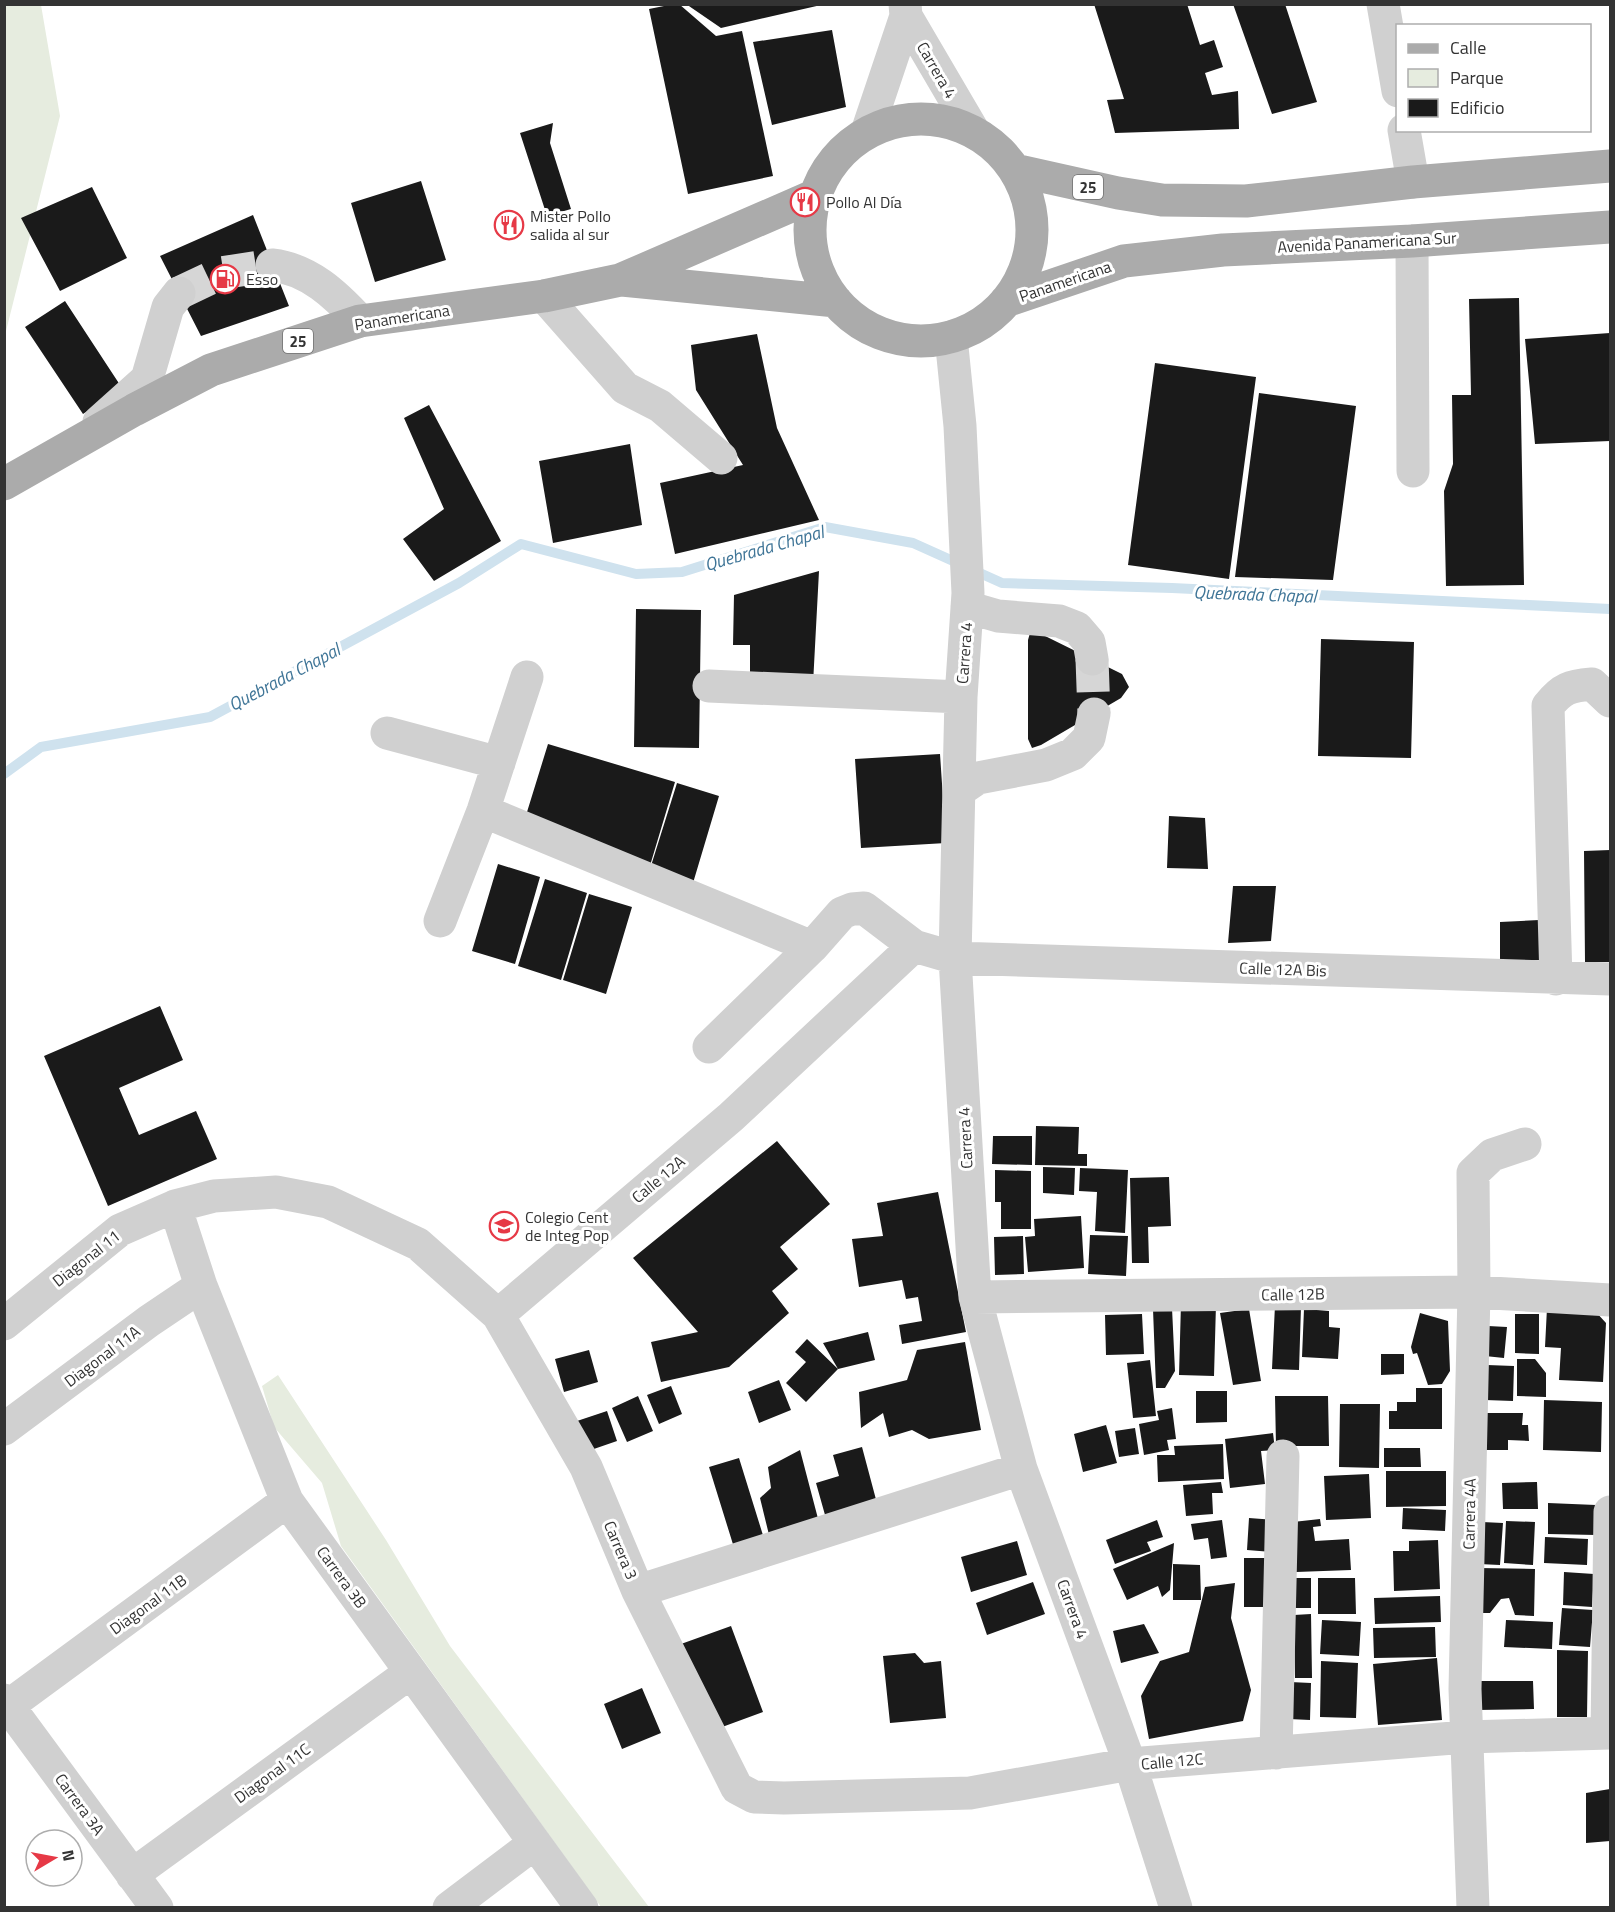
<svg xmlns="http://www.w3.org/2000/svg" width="1615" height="1912" font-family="'Titillium Web',sans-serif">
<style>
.green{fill:#e6ecdf}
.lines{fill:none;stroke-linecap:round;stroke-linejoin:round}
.stream{stroke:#cfe2ee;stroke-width:10}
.building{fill:#1a1a1a}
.minor-tunnel{stroke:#d6d6d6;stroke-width:33;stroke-dasharray:33 16;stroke-linecap:butt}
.minor{stroke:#d0d0d0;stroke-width:33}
.major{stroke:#ababab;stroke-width:33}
.labels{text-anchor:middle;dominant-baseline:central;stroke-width:6;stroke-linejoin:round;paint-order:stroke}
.shield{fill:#fff;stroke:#707070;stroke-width:1.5}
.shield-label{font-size:15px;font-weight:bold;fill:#333}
.street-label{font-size:16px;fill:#333;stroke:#fff}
.poi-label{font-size:16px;fill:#333;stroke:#fff;text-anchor:start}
.water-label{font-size:18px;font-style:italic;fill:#3f7597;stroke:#fff}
</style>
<rect width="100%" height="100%" fill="#fff"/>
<!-- green -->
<path class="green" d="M5,5H41L60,116L5,335Z
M278,1375L386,1540L450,1646L649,1907H601L341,1546L322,1483L274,1427L262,1386Z"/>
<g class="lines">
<!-- stream -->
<path class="stream" d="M4,774L41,747L210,717L459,583L521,544L636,574L682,572L825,527L913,543L1002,583L1172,588L1610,609"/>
</g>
<!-- building -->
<path class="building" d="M674,4H679L716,36L742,31L773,176L688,194L649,9Z
M686,4H821V5L721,28Z
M1094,4H1187L1200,45L1214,40L1223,67L1205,73L1212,95L1238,91L1239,129L1115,133L1107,100L1124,99Z
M1233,4H1285L1317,102L1272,114Z
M832,30L846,107L772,125L753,42Z
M553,123L550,143L571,209L547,216L520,133Z
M421,181L446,260L375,282L351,203Z
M92,187L127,258L60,291L21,218Z
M253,215L289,306L201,336L160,256Z
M1519,298L1524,585L1446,586L1444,491L1453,464L1452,395H1471L1469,299Z
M65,301L122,388L83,414L25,327Z
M1610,333V441L1535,444L1525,339Z
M757,334L777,428L819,520L675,554L660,483L743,465L696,390L691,345Z
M1155,363L1256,377L1229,579L1128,565Z
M1259,393L1356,406L1333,580L1235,577Z
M429,405L501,541L434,581L403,539L444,509L404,418Z
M630,444L642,525L553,543L539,461Z
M819,571L813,684L750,685V645H733L734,595Z
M636,609L701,610L699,748L634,747Z
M1030,633H1039L1122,674L1129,687L1121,698L1041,745L1032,748L1028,739V640Z
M1321,639L1414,642L1411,758L1318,756Z
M548,744L675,782L649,869L523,825Z
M940,754L946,843L861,848L855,759Z
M677,783L719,796L693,883L650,869Z
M1169,816L1205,818L1208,869L1167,868Z
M1610,850V962H1585L1584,851Z
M498,864L540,877L515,964L472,951Z
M545,879L587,893L561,980L518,966Z
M1233,886H1276L1271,941L1228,943Z
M589,894L632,907L606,994L563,980Z
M1539,920V960L1500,962V922Z
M160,1006L183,1060L119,1088L139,1135L196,1111L217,1159L108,1206L44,1056Z
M1036,1126L1079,1127L1078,1154H1087V1166L1035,1165Z
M993,1136H1032V1165L992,1164Z
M777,1141L830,1204L780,1247L798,1269L772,1291L789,1313L729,1367L661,1382L651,1342L698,1332L633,1258Z
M1043,1167L1075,1168L1074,1195L1043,1193Z
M1080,1168L1128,1170L1125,1233L1095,1231L1097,1192L1079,1191Z
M995,1170L1031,1171V1229H1001V1202H995Z
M1169,1177L1171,1226L1148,1227L1149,1263H1132L1130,1178Z
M938,1192L966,1332L902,1344L899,1325L922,1321L918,1297L906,1299L902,1280L859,1287L852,1239L883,1236L877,1203Z
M1081,1216L1084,1268L1028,1272L1025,1237L1035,1236L1034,1219Z
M1090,1235L1128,1236L1126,1276L1088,1274Z
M1023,1236L1024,1274L995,1275L994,1237Z
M1181,1303L1216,1304L1214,1376L1179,1375Z
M1275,1305L1301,1307L1299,1370L1272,1369Z
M1172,1308L1175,1371L1165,1388H1156L1153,1309Z
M1547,1308L1595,1311L1606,1323L1603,1382L1559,1380L1561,1348L1545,1347Z
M1249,1309L1261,1381L1233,1385L1220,1313Z
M1304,1309L1329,1311V1327L1340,1328L1338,1359L1302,1357Z
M1420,1313L1448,1321L1450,1371L1442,1384L1428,1385L1417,1353L1413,1354L1411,1347Z
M1142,1314L1144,1354L1106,1355L1105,1315Z
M1515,1314H1539V1354L1515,1353Z
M1488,1326L1507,1327L1504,1358L1485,1356Z
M868,1332L875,1360L838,1369L806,1402L786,1383L806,1362L795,1352L807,1339L838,1369L823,1343Z
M965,1342L981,1430L929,1439L912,1430L889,1437L883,1413L861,1428L859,1392L907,1380L917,1350Z
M589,1350L598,1382L564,1392L555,1359Z
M1381,1354H1404V1374L1381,1375Z
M1517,1359H1535L1546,1373V1397L1517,1396Z
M1150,1360L1156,1416L1133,1418L1127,1363Z
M1487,1365L1514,1366L1513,1401L1485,1400Z
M779,1380L791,1410L759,1423L748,1392Z
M671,1386L682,1414L659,1424L647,1395Z
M1416,1388H1442V1429H1389V1411H1397V1402H1416Z
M1196,1391H1227V1422L1196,1423Z
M638,1396L653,1431L627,1442L612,1408Z
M1275,1396H1328L1329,1446H1276Z
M1544,1400L1602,1402L1601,1452L1543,1450Z
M1340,1404H1380L1379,1468L1339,1467Z
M1172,1408L1176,1439L1167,1440L1169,1450L1144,1455L1139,1424L1159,1420L1157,1411Z
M607,1411L617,1441L588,1451L577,1421Z
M1485,1413H1523L1522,1425H1528L1529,1441L1508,1440V1450H1485Z
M1106,1425L1117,1463L1083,1472L1074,1434Z
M1135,1428L1139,1454L1119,1457L1115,1431Z
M1273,1433L1275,1450L1261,1451L1265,1484L1230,1488L1225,1439Z
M1223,1444L1224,1479L1158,1482L1157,1455H1175L1174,1446Z
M862,1447L878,1507L827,1522L816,1483L839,1476L833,1455Z
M1384,1448H1420L1421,1467H1384Z
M800,1450L821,1530L771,1543L760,1498L771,1488L768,1467Z
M739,1458L766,1545L736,1554L709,1467Z
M1386,1471H1446V1506L1386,1507Z
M1369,1474L1371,1518L1326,1520L1324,1476Z
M1221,1482L1223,1493H1212L1213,1514L1186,1516L1183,1485Z
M1537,1482L1538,1509H1503L1502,1483Z
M1548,1503L1596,1505V1535L1548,1534Z
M1403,1508L1446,1510L1445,1531L1402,1529Z
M1249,1518L1274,1520L1272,1552L1247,1550Z
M1320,1519L1321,1526L1313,1527L1315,1541L1349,1539L1351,1570L1296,1572L1293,1522Z
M1157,1520L1163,1537L1147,1542L1151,1551L1115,1564L1106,1540Z
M1222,1520L1227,1557L1211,1559L1208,1538L1194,1540L1191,1524Z
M1506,1521L1535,1522L1533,1565L1504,1563Z
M1482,1522L1503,1523L1500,1565L1479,1564Z
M1545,1537L1588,1539L1587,1565L1544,1563Z
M1438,1540L1440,1589L1394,1591L1393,1551H1409V1541Z
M1017,1541L1027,1575L971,1592L961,1557Z
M1174,1543L1170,1590L1162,1597L1158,1586L1127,1600L1113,1569Z
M1244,1558H1272V1607H1244Z
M1173,1564L1200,1565L1201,1600H1173Z
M1478,1568L1535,1569L1534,1616L1515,1615L1509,1598L1501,1599L1490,1613H1477Z
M1564,1572L1594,1574L1592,1607L1563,1605Z
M1287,1578H1311V1608H1287Z
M1318,1578H1355L1356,1614H1318Z
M1033,1582L1045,1614L987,1635L976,1603Z
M1235,1583L1231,1618L1251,1690L1243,1721L1149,1739L1141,1696L1160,1661L1189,1652L1205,1587Z
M1440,1596L1441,1622L1375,1624L1374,1598Z
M1562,1608L1593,1610L1590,1647L1559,1645Z
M1311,1614L1312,1678H1295L1294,1615Z
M1322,1620L1361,1622L1359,1656L1320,1654Z
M1506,1620L1553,1622L1552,1649L1504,1647Z
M1144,1624L1159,1653L1121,1663L1113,1631Z
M731,1626L763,1712L714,1730L681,1644Z
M1435,1627L1436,1657L1374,1658L1373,1628Z
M1557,1650L1588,1651L1587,1717H1557Z
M915,1653L924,1663L941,1661L946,1718L890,1723L883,1656Z
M1437,1658L1442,1720L1378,1725L1373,1664Z
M1321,1661L1358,1663L1356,1718L1320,1717Z
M1476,1681H1533L1534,1709L1477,1710Z
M1290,1682L1311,1683L1310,1720L1289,1719Z
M642,1688L661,1733L622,1749L604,1704Z
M1610,1789V1841L1586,1843V1793Z"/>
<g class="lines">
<!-- minor-tunnel -->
<path class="minor-tunnel" d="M179,293L221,273L272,265
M1092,659L1094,714"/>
<!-- minor -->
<path class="minor" d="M905,4L906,16L974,132
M1383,4L1398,91
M1404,130L1413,182
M867,132L906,16
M1412,241L1413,471
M272,265C309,269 336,295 360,321
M544,296L625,388L660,406L721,458
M951,337L960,426L968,593L961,697L955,958L975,1297L1021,1469L1130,1764L1176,1908
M99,422L147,379L168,307L179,293
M967,607L998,616L1059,621L1077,628L1089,642L1092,659
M709,686L961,697
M387,733L499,763
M959,791L978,778L1046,765L1073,754L1089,738L1094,714
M483,811L812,947
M440,921L483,811L527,677
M1556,979L1548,706C1562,688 1570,686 1592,684L1610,701
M709,1047L812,947L842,913L852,909L864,908L914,946
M175,1206L201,1286L287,1501L582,1908
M975,1297L1474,1292L1610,1300
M498,1315L731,1117L914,946L955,958L1610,979
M4,1324L120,1230L175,1206L214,1196L276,1192L328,1202L418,1244L498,1315L586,1467L638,1591L737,1788L754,1797L784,1798L970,1793L1130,1764L1466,1737L1610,1733
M4,1429L149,1321L201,1286
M638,1591L1021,1469
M4,1700L157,1908
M8,1706L287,1501
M1607,1733L1610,1512
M1276,1753L1283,1456
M132,1875L411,1672
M449,1908L535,1843
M1473,1908L1465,1689L1474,1292L1473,1173L1492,1155L1525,1144"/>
<!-- major -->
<path class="major" d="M810 230a111 111 0 1 1 222 0a111 111 0 1 1-222 0Z
M1015,170L1118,193L1162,200L1246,201L1413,182L1610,166
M622,280L836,301
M1006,301L1124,261L1223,250L1412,241L1610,227
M4,484L134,410L211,370L360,321L544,296L620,280L816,195"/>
</g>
<!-- icons -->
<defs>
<g id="restaurant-ring" transform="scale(1.5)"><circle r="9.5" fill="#fff" stroke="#e63946" stroke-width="1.5"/><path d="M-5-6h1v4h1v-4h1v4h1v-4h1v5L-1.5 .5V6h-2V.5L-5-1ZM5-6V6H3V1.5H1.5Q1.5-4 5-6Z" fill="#e63946"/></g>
<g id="fuel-ring" transform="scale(1.5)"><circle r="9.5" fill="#fff" stroke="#e63946" stroke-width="1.5"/><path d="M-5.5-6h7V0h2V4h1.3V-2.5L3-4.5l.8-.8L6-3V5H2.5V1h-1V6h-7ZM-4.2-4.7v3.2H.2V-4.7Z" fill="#e63946"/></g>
<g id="school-ring" transform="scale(1.5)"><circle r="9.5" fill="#fff" stroke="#e63946" stroke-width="1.5"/><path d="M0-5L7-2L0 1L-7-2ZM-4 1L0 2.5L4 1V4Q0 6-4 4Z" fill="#e63946"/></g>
</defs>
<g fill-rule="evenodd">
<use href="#restaurant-ring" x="805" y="202"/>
<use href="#restaurant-ring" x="509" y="225"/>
<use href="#fuel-ring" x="225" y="279"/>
<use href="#school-ring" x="504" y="1226"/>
</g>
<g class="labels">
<!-- shield labels -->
<g class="shield">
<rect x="1073" y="175" width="30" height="24" rx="4.5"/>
<rect x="283" y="329" width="30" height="24" rx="4.5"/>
</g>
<g class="shield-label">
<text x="1088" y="187">25</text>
<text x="298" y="341">25</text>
</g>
<!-- street labels -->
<g class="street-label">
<text transform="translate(937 70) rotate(60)">Carrera 4</text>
<text transform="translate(1367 242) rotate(-3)">Avenida Panamericana Sur</text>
<text transform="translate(1065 281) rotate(-19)">Panamericana</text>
<text transform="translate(402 317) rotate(-9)">Panamericana</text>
<text transform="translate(964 653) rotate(-86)">Carrera 4</text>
<text transform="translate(1283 969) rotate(2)">Calle 12A Bis</text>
<text transform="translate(965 1138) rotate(-93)">Carrera 4</text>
<text transform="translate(658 1179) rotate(-40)">Calle 12A</text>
<text transform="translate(86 1258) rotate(-38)">Diagonal 11</text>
<text transform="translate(1293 1294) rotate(-1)">Calle 12B</text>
<text transform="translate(102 1356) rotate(-37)">Diagonal 11A</text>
<text transform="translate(1469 1514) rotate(-89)">Carrera 4A</text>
<text transform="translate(621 1550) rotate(67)">Carrera 3</text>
<text transform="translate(342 1577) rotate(54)">Carrera 3B</text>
<text transform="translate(148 1604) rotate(-36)">Diagonal 11B</text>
<text transform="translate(1073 1609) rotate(70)">Carrera 4</text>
<text transform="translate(1172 1761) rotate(-5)">Calle 12C</text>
<text transform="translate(272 1773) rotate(-36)">Diagonal 11C</text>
<text transform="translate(80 1804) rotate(54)">Carrera 3A</text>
</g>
<!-- poi labels -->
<g class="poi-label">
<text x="826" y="202">Pollo Al Día</text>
<text x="530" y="216">Mister Pollo<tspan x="530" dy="18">salida al sur</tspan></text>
<text x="246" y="279">Esso</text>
<text x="525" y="1217">Colegio Cent<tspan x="525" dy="18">de Integ Pop</tspan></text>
</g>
<!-- water labels -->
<g class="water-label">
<text transform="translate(764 548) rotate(-16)">Quebrada Chapal</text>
<text transform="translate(1255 594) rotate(2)">Quebrada Chapal</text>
<text transform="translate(284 677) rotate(-28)">Quebrada Chapal</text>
</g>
</g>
<!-- border -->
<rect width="1615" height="1912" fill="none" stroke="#333333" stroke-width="12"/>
<!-- legend -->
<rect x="1396" y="24" width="195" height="108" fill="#ffffff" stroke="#adadad" stroke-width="1.5"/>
<rect x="1408" y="44" width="30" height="9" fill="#ababab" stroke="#adadad" stroke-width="1.5"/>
<text x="1450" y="54" font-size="18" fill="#333333">Calle</text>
<rect x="1408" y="69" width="30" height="18" fill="#e6ecdf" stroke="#adadad" stroke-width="1.5"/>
<text x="1450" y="84" font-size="18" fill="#333333">Parque</text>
<rect x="1408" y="99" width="30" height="18" fill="#1a1a1a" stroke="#adadad" stroke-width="1.5"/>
<text x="1450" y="114" font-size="18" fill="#333333">Edificio</text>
<!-- north arrow -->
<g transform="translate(54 1858) rotate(80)"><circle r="28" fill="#ffffff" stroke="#adadad" stroke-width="1.5"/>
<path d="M0-4.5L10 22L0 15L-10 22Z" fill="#e63946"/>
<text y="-9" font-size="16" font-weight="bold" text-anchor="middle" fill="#333333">N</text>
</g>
</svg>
